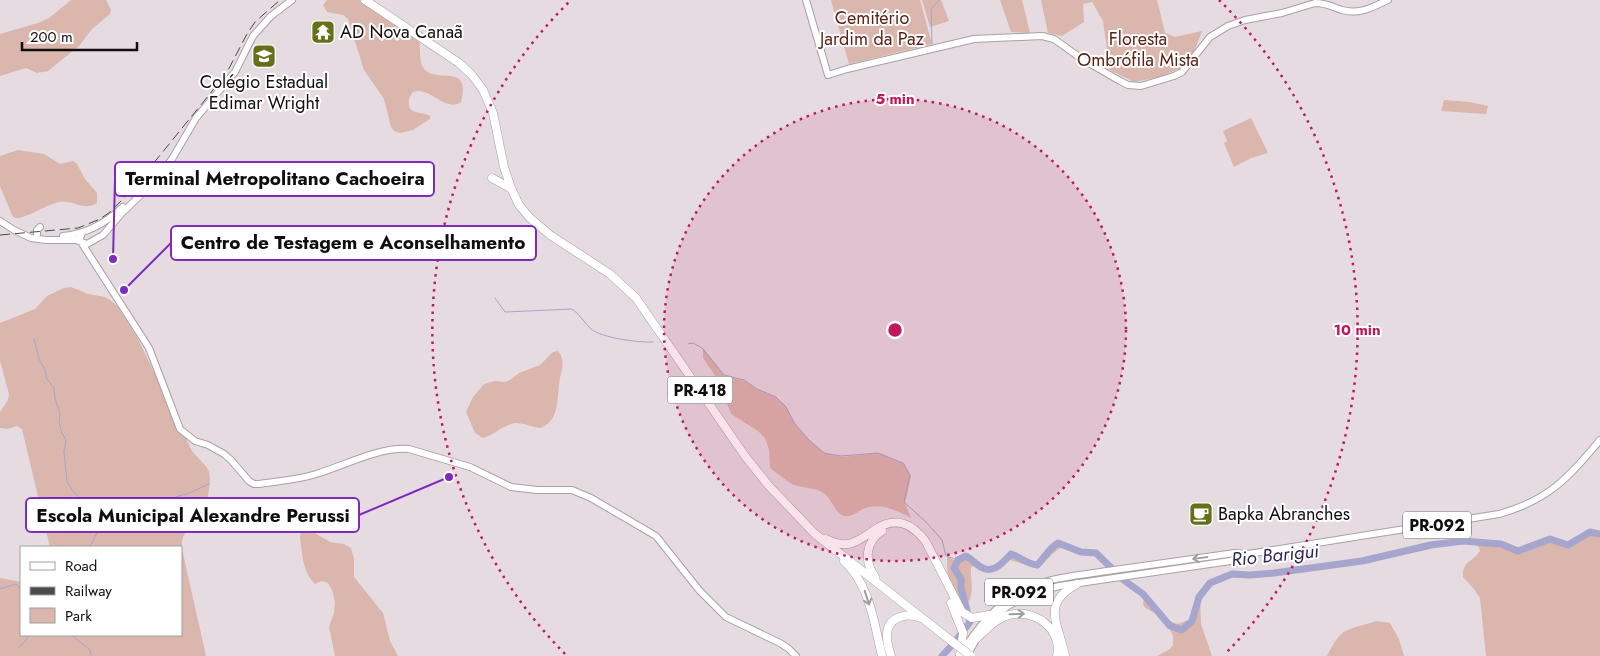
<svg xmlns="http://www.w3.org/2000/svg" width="1600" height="656" font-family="Jost,sans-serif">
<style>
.green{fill:#dab6ac}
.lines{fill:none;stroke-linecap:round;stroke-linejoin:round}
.stream{stroke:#a6a5cd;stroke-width:1}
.river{stroke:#a6a5cd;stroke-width:7}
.major-casing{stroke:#a9a1a6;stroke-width:8}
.highway-casing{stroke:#a9a1a6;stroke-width:9}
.major{stroke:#fff;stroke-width:6}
.highway{stroke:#fff;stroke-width:8}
.rail{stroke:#4e494c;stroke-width:1;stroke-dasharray:10 5;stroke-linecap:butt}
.highway-bridge-casing{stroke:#a9a1a6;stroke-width:9;stroke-linecap:butt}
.highway-bridge{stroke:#fff;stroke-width:8}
.oneway{stroke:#a09f9f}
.ring{fill:none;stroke:#c2185b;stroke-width:2.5;stroke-dasharray:2.5 5}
.labels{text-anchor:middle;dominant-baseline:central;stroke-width:4;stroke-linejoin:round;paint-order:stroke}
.shield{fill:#fff;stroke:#585658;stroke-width:1}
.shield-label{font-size:16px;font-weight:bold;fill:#110e10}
.park-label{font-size:18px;fill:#5b2315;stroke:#fff}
.poi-label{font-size:18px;fill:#110e10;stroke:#fff;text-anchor:start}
.water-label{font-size:19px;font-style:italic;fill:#2d2759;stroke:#fff}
.centre{fill:#c2185b;stroke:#fff;stroke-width:2.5}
.ring-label{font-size:15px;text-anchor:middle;font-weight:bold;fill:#c2185b;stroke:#fff;stroke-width:4;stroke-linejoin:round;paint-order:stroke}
.leader{fill:none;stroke:#7b2cbf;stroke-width:2}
.callout-dot{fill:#7b2cbf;stroke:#fff;stroke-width:2}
.callout{fill:#fff;stroke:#7b2cbf;stroke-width:2}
.callout-label{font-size:19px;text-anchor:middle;font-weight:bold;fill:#110e10}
</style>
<rect width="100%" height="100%" fill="#e5dbe1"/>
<!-- green -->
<path class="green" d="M71,0H106L111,10L110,14L92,29L79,46L48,71L37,73L26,68L0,76V34L38,23L49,18Z
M327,0H364L419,39C421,47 418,63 425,70C439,83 471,63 461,102C445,113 430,86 413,92C408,98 408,101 410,109C416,114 423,112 430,116V119L413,130L400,133L394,131L391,127L384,99L364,70L348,19L343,15L327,12L323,5Z
M831,0H920L932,44L849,64Z
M922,0H941L949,21L930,27Z
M1000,0H1022L1030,33L1011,32Z
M1041,0H1157L1165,33L1175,37L1202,31L1194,52L1179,69L1159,77L1134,82L1110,70L1103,21L1092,2L1083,4L1084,22L1062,36L1048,33Z
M1444,100L1469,102L1488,106L1486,114L1441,111Z
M1251,118L1268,153L1251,158L1234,167L1224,143L1227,141L1223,131Z
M18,150L44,154L60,164L73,161L77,164L85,179L97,193V203C84,212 72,199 59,202C47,204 26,219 15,218L12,215L0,186V156Z
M71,287L88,294L105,297L110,300L117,306L137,337L192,451C197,458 206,464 209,472C212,483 206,513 198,521C188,532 181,531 182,549L206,656H0V578L21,582V635H181V547H50L22,429L17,426L7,429L0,428V412L8,400L9,394L0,361V323L35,309L47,296L64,288Z
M703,348L725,376L745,381L758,390L777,398L786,406L796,425L810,441L825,453L842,457L879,453L904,464L911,476L905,503L911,518C897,510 879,502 863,509C858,512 851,517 845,516C836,515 832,500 825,494C817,487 805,489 795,485C792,485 774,471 770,468L769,450L765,438L758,431L731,414L718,380L703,358Z
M558,351C567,362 560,372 559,385C557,400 559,422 540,428C532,427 524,423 516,423C503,424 495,435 483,438L475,433L466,412L473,397L484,384L495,381L506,382L510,380L519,373L540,365L553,352Z
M308,529L330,542L344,544L351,548L354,559V577L383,613L390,641L398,656H335L329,627L334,613L335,602L332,590L328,583L322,581L315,584C303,573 302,553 300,537L301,532Z
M1598,531L1600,532V656H1486L1480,598L1474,589L1463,577C1462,561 1473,562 1480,551L1478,546L1472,543L1496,540L1511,548H1520L1541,540L1570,543L1589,532Z
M1057,543L1066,545C1051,552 1048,561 1036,568L1007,559L1011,555L1027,563H1036L1049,546Z
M947,556L957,562L967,557L977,562L971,568C970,579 975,593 968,602L962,603C949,584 947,579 947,556Z
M1200,593L1201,624L1212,656H1157L1170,649L1173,645V636L1165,619L1144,607C1142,602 1144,599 1147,595L1167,620L1178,624L1191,619Z
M1377,621L1390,623L1399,639L1404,656H1327C1343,625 1346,631 1377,621Z"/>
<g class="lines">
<!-- stream -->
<path class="stream" d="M932,44L931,9L939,0
M495,298L505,312L572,309C580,314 584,323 591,329C602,338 640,343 653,342
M34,339L39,359L45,370L47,379L54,388L55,398L60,414L59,423L62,433L66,440L64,452L67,482L72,490L81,500L86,510L94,519L98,529
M688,344L693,343L702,348L724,375L744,380L757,389L776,397L785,406L795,424L809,440L824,453L841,456L878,453L903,463L910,475L904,502L926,522L942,540L946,556L958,560
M186,495L194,514
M88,547L92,543L101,524L107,518L120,517L162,505L166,500L189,493L209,484
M0,589L16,584L21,589
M71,635L90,650L91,656
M19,648L30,635"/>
<!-- river -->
<path class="river" d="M942,656L954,643L970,622L961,588V579L954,568L958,560L966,556C973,560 976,565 983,568C994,574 1004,561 1011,554C1021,557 1025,563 1037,565C1045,558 1048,549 1058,543L1081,552L1096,553L1125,581L1143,594L1170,626L1182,630L1192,621L1199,597L1210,583L1232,574L1250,575L1274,573L1362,561L1431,545L1463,541L1501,544L1518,551L1550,539L1568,545L1590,532L1600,534"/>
<!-- major casing -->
<g class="major-casing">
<path id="major" d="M806,0L828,75L847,69L974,39L1042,36L1054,39L1082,59L1120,81L1128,85L1141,86L1174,76L1182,72L1210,37L1228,26L1245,20L1282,13L1315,3C1326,3 1333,7 1342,10C1359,15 1373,7 1388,0
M0,221L14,230L31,238L46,240H76L87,244L103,235L121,214L154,182L172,159L196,118L235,72L253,36L271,16L292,0
M82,233L80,238L81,242L149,348L180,429L195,441L208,445L224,454L231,460L249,481L254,484H259C278,481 298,480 316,474C346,465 378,447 409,449L470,467L511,487L537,490H572L591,498L656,536L699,590L726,617L780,643L789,649L796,656
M37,234V230L40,227
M63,236C86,234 107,222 123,207
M985,626C1005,603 1030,593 1059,586L1237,560L1248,554
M961,654C976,629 993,608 1018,593C1044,577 1078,576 1107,571C1149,565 1192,559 1235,553L1248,554L1499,514C1549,500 1568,478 1600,440
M967,656L979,634"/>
</g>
<!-- highway casing -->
<g class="highway-casing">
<path id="highway" d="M365,0L459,63L472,75L483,90L493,113L504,167L511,188L519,205L530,218L550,235L610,274L636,298L745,456L769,486L815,534L954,643
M492,178L510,188
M826,539C834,543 843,546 852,543C861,540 868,534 876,529C896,516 913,524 926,542L962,612L972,618L989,615
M844,561C870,585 874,623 882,656
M875,577C864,561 865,542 882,531
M951,603L963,633L960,655
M977,638C986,630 996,618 1009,615C1034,608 1063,629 1057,656
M891,656C889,650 887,643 887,637C886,617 906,612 921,618
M1065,656C1059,624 1040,604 1077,584"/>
</g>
<!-- major -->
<use href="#major" class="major"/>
<!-- highway -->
<use href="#highway" class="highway"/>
<!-- rail -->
<path class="rail" d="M0,235L78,228L100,219L110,212L131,191L226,74L247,34L255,22L280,0"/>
<!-- highway-bridge casing -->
<g class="highway-bridge-casing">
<path id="highway-bridge" d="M954,643L971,656"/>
</g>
<!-- highway-bridge -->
<use href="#highway-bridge" class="highway-bridge"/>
</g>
<!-- one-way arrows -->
<defs><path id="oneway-shaft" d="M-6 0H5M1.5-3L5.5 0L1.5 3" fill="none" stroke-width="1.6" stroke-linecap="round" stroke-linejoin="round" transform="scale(1.25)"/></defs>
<g class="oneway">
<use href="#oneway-shaft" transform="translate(1200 558) rotate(172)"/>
<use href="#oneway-shaft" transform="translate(867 598) rotate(72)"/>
<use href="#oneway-shaft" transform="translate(1017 614) rotate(-2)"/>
</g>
<!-- distance rings -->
<circle cx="895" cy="330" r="231" fill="#c2185b" fill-opacity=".12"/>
<g class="ring">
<circle cx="895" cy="330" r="231"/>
<path d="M565 654A462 462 0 0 1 571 0M1219 0A462 462 0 0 1 1225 654"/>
</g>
<!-- icons -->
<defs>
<g id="temple-square" transform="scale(1.25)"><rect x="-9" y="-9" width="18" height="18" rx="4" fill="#667019" stroke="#fff"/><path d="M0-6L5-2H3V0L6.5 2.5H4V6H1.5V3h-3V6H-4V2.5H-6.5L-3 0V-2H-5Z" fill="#fff"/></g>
<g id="school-square" transform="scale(1.25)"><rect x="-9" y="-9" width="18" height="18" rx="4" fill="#667019" stroke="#fff"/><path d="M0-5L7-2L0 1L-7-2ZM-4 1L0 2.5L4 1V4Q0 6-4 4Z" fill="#fff"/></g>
<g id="cafe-square" transform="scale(1.25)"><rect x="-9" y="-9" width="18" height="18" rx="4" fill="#667019" stroke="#fff"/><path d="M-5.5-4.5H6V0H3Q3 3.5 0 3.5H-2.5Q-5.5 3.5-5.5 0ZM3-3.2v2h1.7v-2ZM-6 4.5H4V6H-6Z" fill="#fff"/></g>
</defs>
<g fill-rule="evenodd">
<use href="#temple-square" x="323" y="32"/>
<use href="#school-square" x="264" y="56"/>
<use href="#cafe-square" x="1201" y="514"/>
</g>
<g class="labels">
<!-- shield labels -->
<g class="shield">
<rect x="667.5" y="376.5" width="65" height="27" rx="4"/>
<rect x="1403" y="511.5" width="68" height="27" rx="4"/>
<rect x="985" y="578.5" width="68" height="27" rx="4"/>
</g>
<g class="shield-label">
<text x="700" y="390">PR-418</text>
<text x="1437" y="525">PR-092</text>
<text x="1019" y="592">PR-092</text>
</g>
<!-- park labels -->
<g class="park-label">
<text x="872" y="18">Cemitério<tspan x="872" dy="21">Jardim da Paz</tspan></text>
<text x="1138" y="39">Floresta<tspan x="1138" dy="21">Ombrófila Mista</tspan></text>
</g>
<!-- poi labels -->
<g class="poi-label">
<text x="340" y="32">AD Nova Canaã</text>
<text x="264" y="82" text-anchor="middle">Colégio Estadual<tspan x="264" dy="21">Edimar Wright</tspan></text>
<text x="1218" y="514">Bapka Abranches</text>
</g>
<!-- water labels -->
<g class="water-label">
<text transform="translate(1275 555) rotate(-6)">Rio Barigui</text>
</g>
</g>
<circle cx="895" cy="330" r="8" class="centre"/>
<g class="ring-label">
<text x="895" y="104">5 min</text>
<text x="1357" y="335">10 min</text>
</g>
<!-- callouts -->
<path class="leader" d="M113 259L115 179M124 290L171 243M449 477L359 515"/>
<g class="callout-dot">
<circle cx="113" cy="259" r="5"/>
<circle cx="124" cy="290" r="5"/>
<circle cx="449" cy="477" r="5"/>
</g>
<g class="callout">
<rect x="115" y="162" width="319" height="34" rx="5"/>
<rect x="171" y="226" width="365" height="34" rx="5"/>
<rect x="26" y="498" width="333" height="34" rx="5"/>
</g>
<g class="callout-label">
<text x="275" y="185">Terminal Metropolitano Cachoeira</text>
<text x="353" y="249">Centro de Testagem e Aconselhamento</text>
<text x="193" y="522">Escola Municipal Alexandre Perussi</text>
</g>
<!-- legend -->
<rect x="20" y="546" width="162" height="90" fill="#ffffff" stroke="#a09f9f"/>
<rect x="30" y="562" width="25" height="8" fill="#ffffff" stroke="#a09f9f"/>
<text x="65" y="571" font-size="15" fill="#110e10">Road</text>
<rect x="30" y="587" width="25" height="8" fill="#4e494c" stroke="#a09f9f"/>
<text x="65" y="596" font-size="15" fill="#110e10">Railway</text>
<rect x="30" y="608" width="25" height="15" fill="#dab6ac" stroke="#a09f9f"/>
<text x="65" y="621" font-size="15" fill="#110e10">Park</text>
<!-- scale -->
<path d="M22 42v8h115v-8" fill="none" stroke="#110e10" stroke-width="2.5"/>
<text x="30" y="42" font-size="15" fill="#110e10" stroke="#ffffff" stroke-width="4" paint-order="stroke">200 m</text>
</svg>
